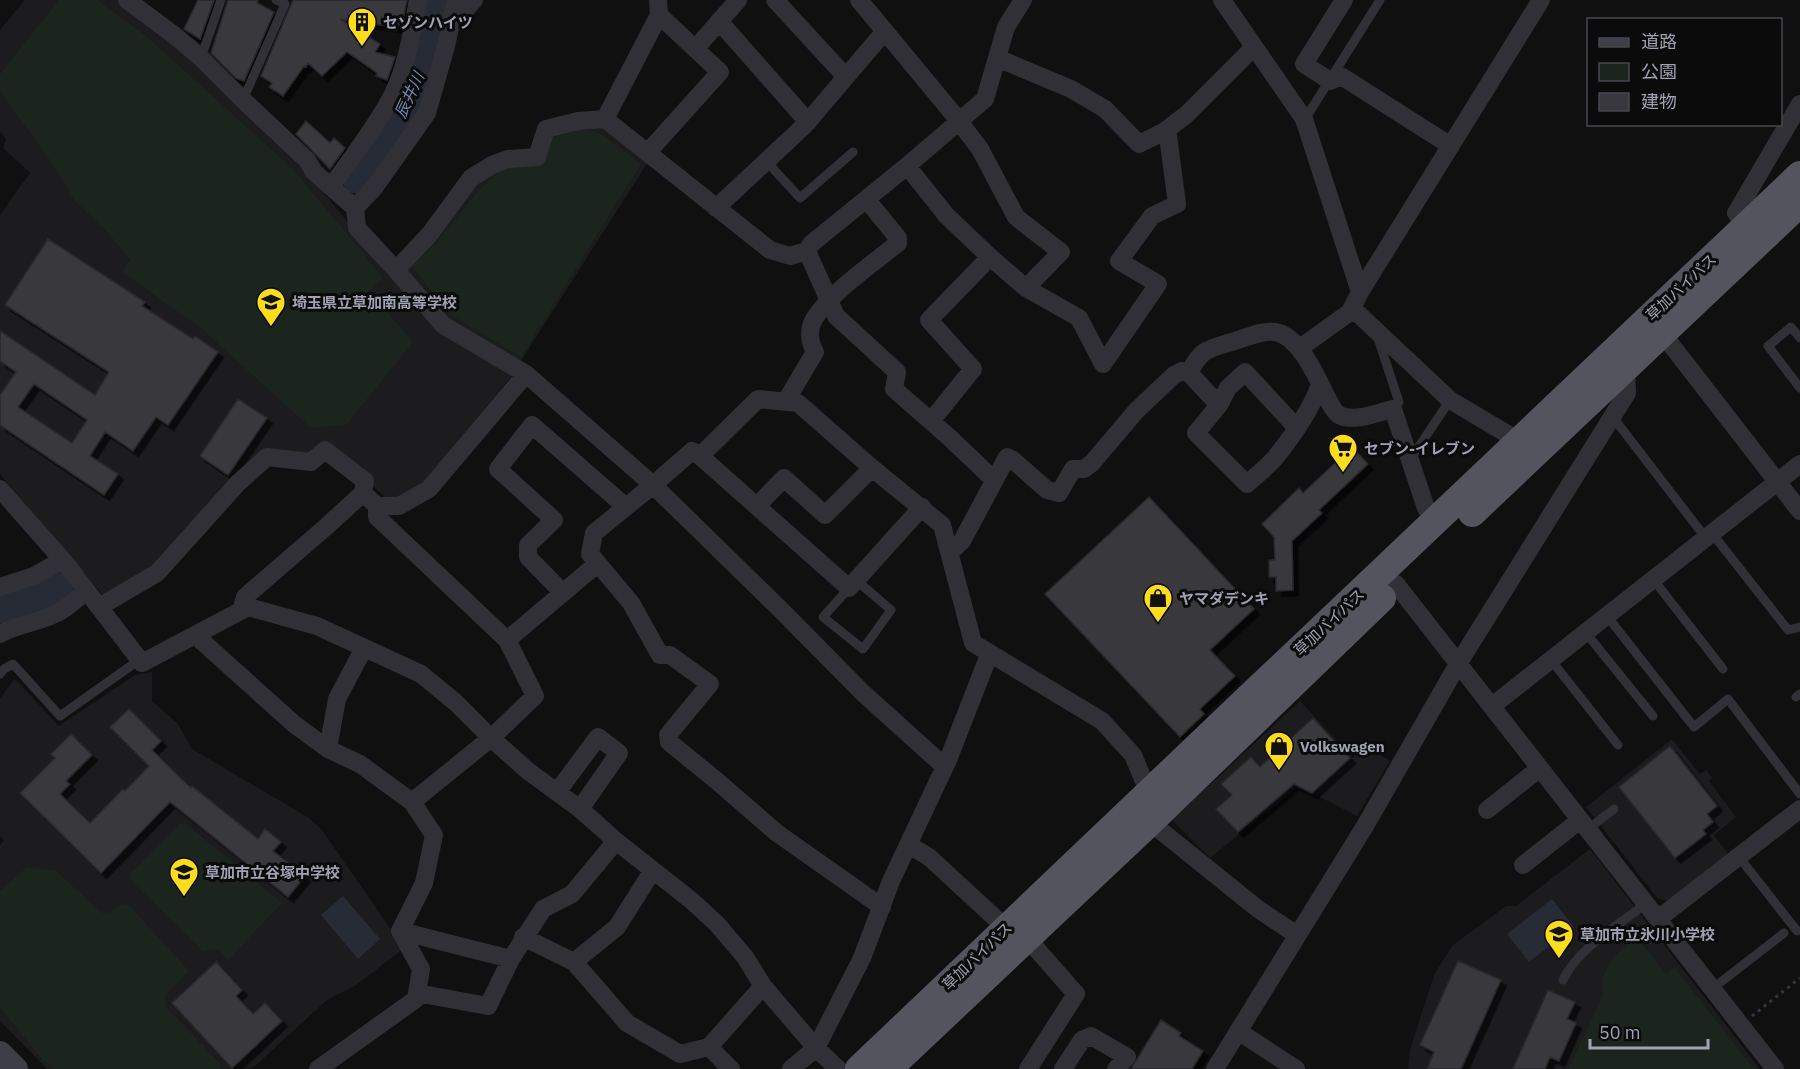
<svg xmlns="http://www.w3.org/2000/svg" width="1800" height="1069" font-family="'IBM Plex Sans','Noto Sans JP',sans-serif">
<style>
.built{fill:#1c1c1e}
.green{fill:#1c241e}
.water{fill:#262b35}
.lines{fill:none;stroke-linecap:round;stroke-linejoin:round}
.river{stroke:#262b35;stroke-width:28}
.building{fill:#39383e;stroke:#2a292d;stroke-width:1.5;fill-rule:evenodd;filter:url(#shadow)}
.path{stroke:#36373d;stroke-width:3;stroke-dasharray:3 4.5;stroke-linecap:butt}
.service{stroke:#313036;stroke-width:9}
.minor{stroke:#313036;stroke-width:18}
.secondary{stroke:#3e3f46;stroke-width:24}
.trunk{stroke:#54545e;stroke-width:28}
.labels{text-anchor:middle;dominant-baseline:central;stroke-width:6;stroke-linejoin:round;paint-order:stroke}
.poi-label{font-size:15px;font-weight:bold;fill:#a0a2b3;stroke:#0b0b0c;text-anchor:start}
.street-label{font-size:15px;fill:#a0a2b3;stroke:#0b0b0c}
.water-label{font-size:16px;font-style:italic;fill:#7488b1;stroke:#0b0b0c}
</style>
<defs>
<filter id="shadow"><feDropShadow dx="5.5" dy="5.5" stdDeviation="0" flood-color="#0009"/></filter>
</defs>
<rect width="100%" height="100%" fill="#101011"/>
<!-- built -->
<path class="built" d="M25,0H117L190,55L298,161L394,279L474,187L495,169L510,163L549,136L578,127H601L648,162L512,375L422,485L401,497L388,500L371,484L310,453L266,448L232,477L149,568L103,595L0,474V215L30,173L3,148L6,139L0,131V30Z
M152,672V701L178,724L192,749L309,818L322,830L404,948L355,986L328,999L255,1066L244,1069H47L0,1021V845L4,841L0,836V698L15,679L59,726L135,675Z
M1300,701L1353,758L1363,744L1390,761L1357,816L1316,795L1296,788L1210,858L1172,820Z
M1672,739L1700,774L1706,770L1712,778L1709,781L1736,817L1714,835L1729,855L1670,901L1658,899L1586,807Z
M1590,849L1760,1069H1408L1410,1049L1435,973L1453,945L1506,906H1516Z"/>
<!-- green -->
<path class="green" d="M59,0H97L146,36L293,169L383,278L369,291L413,342L346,425L311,428L201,328L122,272L130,260L109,234L76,202L51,162L0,91V74Z
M579,130L600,133L641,164L521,357L449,314L412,266L437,242L480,189L499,172L512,166L551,138Z
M185,823L282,903L228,960L218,949L203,951L132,882L130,874L179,824Z
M27,867L55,870L102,913L110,912L122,904L130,906L189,971L166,994L164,1005L220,1063L221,1069H53L39,1056L0,1007V891Z
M1635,935L1666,974L1675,968L1754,1069H1568L1603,995C1598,967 1618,954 1635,935Z"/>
<!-- water -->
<path class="water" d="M343,896L380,939L358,959L321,915Z
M1552,899L1574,927L1529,962L1507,934Z"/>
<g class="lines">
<!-- river -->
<path class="river" d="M357,180L380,149L403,114L424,62L436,0
M0,609L49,593L60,586"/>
</g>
<!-- building -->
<path class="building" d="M198,0H214L200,39L184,29Z
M228,0H258L257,3L274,12L244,81L236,78L211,53Z
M293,0H407L401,28L340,19L380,44L375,52L395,57L387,80L376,76L377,73L347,52L322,76L308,63L306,67L304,66L283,96L269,87L272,83L261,76Z
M306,121L330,143L334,138L345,148L330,169L296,134Z
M48,239L145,302L142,306L193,339L195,336L218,352L168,425L156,417L133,451L105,432L90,456L118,474L104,495L0,425V395L16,372L0,361V331L95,395L109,372L5,305ZM34,384L87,420L72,443L18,407Z
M238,399L267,418L228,475L200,456Z
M1352,447L1368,464L1319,510L1322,513L1292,541L1293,590L1276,591V577H1269V560H1275L1274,537L1262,524L1299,488L1303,493Z
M1149,497L1254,609L1210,650L1235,676L1200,709L1204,714L1180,737L1045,594Z
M129,709L161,741L152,750L191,788L192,786L258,839L265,829L281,842L273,851L305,876L288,897L170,802L101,873L20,793L55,758L51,754L71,734L92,755L66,781L70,784L60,794L90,823L123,789L125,791L149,766L110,727Z
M1313,718L1350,758L1312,793L1294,784L1238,832L1216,809L1232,795L1221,784L1251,757L1260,767Z
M1670,746L1717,806L1707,814L1713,822L1703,830L1706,834L1675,858L1619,787Z
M1458,961L1501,980L1461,1069H1427L1434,1052L1420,1045Z
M216,962L242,990L236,996L253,1014L265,1003L282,1021L232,1068L172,1003Z
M1548,990L1575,1002L1567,1019L1576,1023L1559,1061L1550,1057L1545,1069H1513Z
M1161,1020L1181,1033L1179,1036L1203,1051L1192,1069H1131Z"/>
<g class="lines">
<!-- path -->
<path class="path" d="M1752,1016L1800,978"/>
<!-- service -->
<path class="service" d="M199,56L204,49L221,0
M243,100L285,4L276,0
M1304,119L1307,116L1380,0
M767,162L800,198L853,152
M1378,338L1399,402L1393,409
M1800,338L1791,327L1768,346L1800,388
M1612,416L1705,537
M1410,460L1450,400
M1711,532L1788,630L1800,627
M1653,579L1723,669
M849,588L823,617L863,649L891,610L856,580
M1607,616L1694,727L1728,699L1800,794
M1586,633L1653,716
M1551,660L1618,745
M0,674L4,669L13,664L60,716L139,660
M1796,697L1800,694
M1588,829L1614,809
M1739,857L1797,931
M1563,980C1578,948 1618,926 1645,904
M1712,989L1784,933"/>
<!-- minor -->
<path class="minor" d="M127,0L174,35L199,56L243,100L307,160L314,172L355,208L357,228L396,270L443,325L526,374L653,485L781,610L863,693L945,767
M775,0L846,77
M859,0L955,116L980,149L1016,217L1061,252L1026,288
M1222,0L1304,119L1360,292
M1344,0L1304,64L1330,81L1341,76L1451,146
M719,21L808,122
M451,26L474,0
M695,49L738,0
M997,58L1071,89L1105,109L1139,144L1165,131L1186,115L1254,47
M605,119L659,15L658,0
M648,152L720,72L659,15
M907,166L946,215L990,257L1026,288L1079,318L1103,364L1158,284L1119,261L1152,216L1177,204L1168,136L1165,131
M331,187C352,157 376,127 393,94C407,65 412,32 418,0
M355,208L374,188L427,113L446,46L456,0
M716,208L805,125L885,31
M1747,226L1736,213L1800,104
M396,270L429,235L471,178L492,165L508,159L537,157L546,129L578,121L605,119L770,250L790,256L807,251
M1352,308L1450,400L1519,441
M1662,333L1800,511
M1300,348L1350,312L1360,292L1541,0
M1189,373C1202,347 1209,349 1235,341C1248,337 1262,330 1275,332C1302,336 1320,386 1332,407C1334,410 1336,413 1339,415C1354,423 1378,412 1393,409L1426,508L1434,522
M786,401L815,352C810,343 808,331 813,321C827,295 874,263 898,243V238L866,199
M931,421L973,369L929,320L990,257
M1296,427L1245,372L1228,388L1219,405L1196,433L1247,484C1256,476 1267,467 1275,458C1292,437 1310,411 1320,385
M700,456L758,399L798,403L872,468L942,525L973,643L1102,721L1133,755L1143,779L1162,795
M994,480L950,438L894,389L897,372L836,316L807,251L811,244L907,166L985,99L1006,27L1023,0
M0,489L67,565L142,663L248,607L317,626L421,674L455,702L491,738L528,771L580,809L616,841L692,901L717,924L745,957L763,986L816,1048L838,1069
M363,493L377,506V517L507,640L535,696L491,738L412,802
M377,506H399L429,489L526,374
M757,506L784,478L825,515L872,468
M950,552L962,541L1007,457L1013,460L1047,490L1059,493L1073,469H1084L1092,463L1136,411L1174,375L1182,371L1189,373L1219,405
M1396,584L1775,1069
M0,587L34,576L62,560
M563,593L528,557V545L554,520L498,469L532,425L626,507
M99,607L157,573L238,483L267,457L311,462L325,450L365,481L363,493L327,526L245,597L241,611
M0,634C17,624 37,623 55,614C67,609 76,599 86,591
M195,635L294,724L328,749L360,764L412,802L434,835L424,883L400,931L421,969L416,999L318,1069
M507,640L597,564
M1492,706L1800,464
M328,749L337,699L364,648
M557,792L598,737L619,753L580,809
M1487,810L1540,768
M1150,822L1258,909L1297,935
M909,845L929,857L1006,928
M1523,865L1580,820
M882,907L777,833L717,781L669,742L668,735L710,684L670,655H660L631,603L590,554L594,533L653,485L692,451L700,456L849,588L922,507
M1658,919L1800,809
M400,931L511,959
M523,937L574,962L627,1023L680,1054L709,1047L763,986
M1026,937L1076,994L1028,1069
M574,962L617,927L653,870
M417,993L488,1006L511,959L543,909L572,894L616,841
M1238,1031L1296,1069
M709,1047L731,1069
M791,1069L816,1048L862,958L891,881L948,760L989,655
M1063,1069L1082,1040L1091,1036L1127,1057L1116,1069
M1215,1069L1365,826L1458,664L1627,393L1626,368"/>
<!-- secondary -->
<path class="secondary" d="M0,1053L16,1069"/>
<!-- trunk -->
<path class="trunk" d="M1472,513L1800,203
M859,1069L1261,686L1800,175
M888,1069L1150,822L1382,598"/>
</g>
<!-- icons -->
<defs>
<g id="building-pin" transform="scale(1.5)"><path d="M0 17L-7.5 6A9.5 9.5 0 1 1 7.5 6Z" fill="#fcdd1d" stroke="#0b0b0c"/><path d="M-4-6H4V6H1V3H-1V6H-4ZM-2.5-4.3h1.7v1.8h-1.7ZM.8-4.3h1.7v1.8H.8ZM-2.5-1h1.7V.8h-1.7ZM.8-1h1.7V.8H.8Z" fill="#111"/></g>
<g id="school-pin" transform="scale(1.5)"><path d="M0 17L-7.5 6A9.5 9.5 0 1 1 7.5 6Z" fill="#fcdd1d" stroke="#0b0b0c"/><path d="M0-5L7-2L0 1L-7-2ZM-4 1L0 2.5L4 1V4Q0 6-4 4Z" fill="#111"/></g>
<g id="supermarket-pin" transform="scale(1.5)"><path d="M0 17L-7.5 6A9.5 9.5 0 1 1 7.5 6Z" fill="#fcdd1d" stroke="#0b0b0c"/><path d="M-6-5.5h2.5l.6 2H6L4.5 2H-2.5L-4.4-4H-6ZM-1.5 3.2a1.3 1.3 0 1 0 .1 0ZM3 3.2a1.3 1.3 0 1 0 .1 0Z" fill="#111"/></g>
<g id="shop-pin" transform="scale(1.5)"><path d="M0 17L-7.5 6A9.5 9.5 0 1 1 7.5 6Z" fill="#fcdd1d" stroke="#0b0b0c"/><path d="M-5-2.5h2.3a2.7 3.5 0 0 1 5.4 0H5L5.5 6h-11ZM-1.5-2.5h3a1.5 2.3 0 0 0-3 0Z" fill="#111"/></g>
</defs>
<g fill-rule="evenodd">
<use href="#building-pin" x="362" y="22"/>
<use href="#school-pin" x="271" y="302"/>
<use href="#supermarket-pin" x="1343" y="448"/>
<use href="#shop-pin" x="1158" y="598"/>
<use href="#shop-pin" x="1279" y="746"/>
<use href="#school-pin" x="184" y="872"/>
<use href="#school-pin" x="1559" y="934"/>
</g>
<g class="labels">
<!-- poi labels -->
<g class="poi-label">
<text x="383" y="22">セゾンハイツ</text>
<text x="292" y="302">埼玉県立草加南高等学校</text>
<text x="1364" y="448">セブン-イレブン</text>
<text x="1179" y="598">ヤマダデンキ</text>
<text x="1300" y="746">Volkswagen</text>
<text x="205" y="872">草加市立谷塚中学校</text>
<text x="1580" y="934">草加市立氷川小学校</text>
</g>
<!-- street labels -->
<g class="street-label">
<text transform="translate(1681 287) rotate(-43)">草加バイパス</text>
<text transform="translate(1329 622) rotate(-43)">草加バイパス</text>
<text transform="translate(977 956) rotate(-44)">草加バイパス</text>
</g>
<!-- water labels -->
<g class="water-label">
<text transform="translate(409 95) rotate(-65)">辰井川</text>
</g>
</g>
<!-- legend -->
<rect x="1587" y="18" width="195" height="108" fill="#0b0b0c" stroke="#47474f" stroke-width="1.5"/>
<rect x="1599" y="38" width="30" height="9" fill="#3e3f46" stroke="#47474f" stroke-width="1.5"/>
<text x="1641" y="48" font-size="18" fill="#a0a2b3">道路</text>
<rect x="1599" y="63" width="30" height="18" fill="#1c241e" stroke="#47474f" stroke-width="1.5"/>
<text x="1641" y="78" font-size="18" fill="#a0a2b3">公園</text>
<rect x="1599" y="93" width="30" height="18" fill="#39383e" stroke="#47474f" stroke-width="1.5"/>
<text x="1641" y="108" font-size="18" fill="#a0a2b3">建物</text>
<!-- scale -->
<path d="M1590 1039v9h118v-9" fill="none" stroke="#a0a2b3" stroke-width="3"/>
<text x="1599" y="1039" font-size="18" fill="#a0a2b3" stroke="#0b0b0c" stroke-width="4.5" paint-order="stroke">50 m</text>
</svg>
